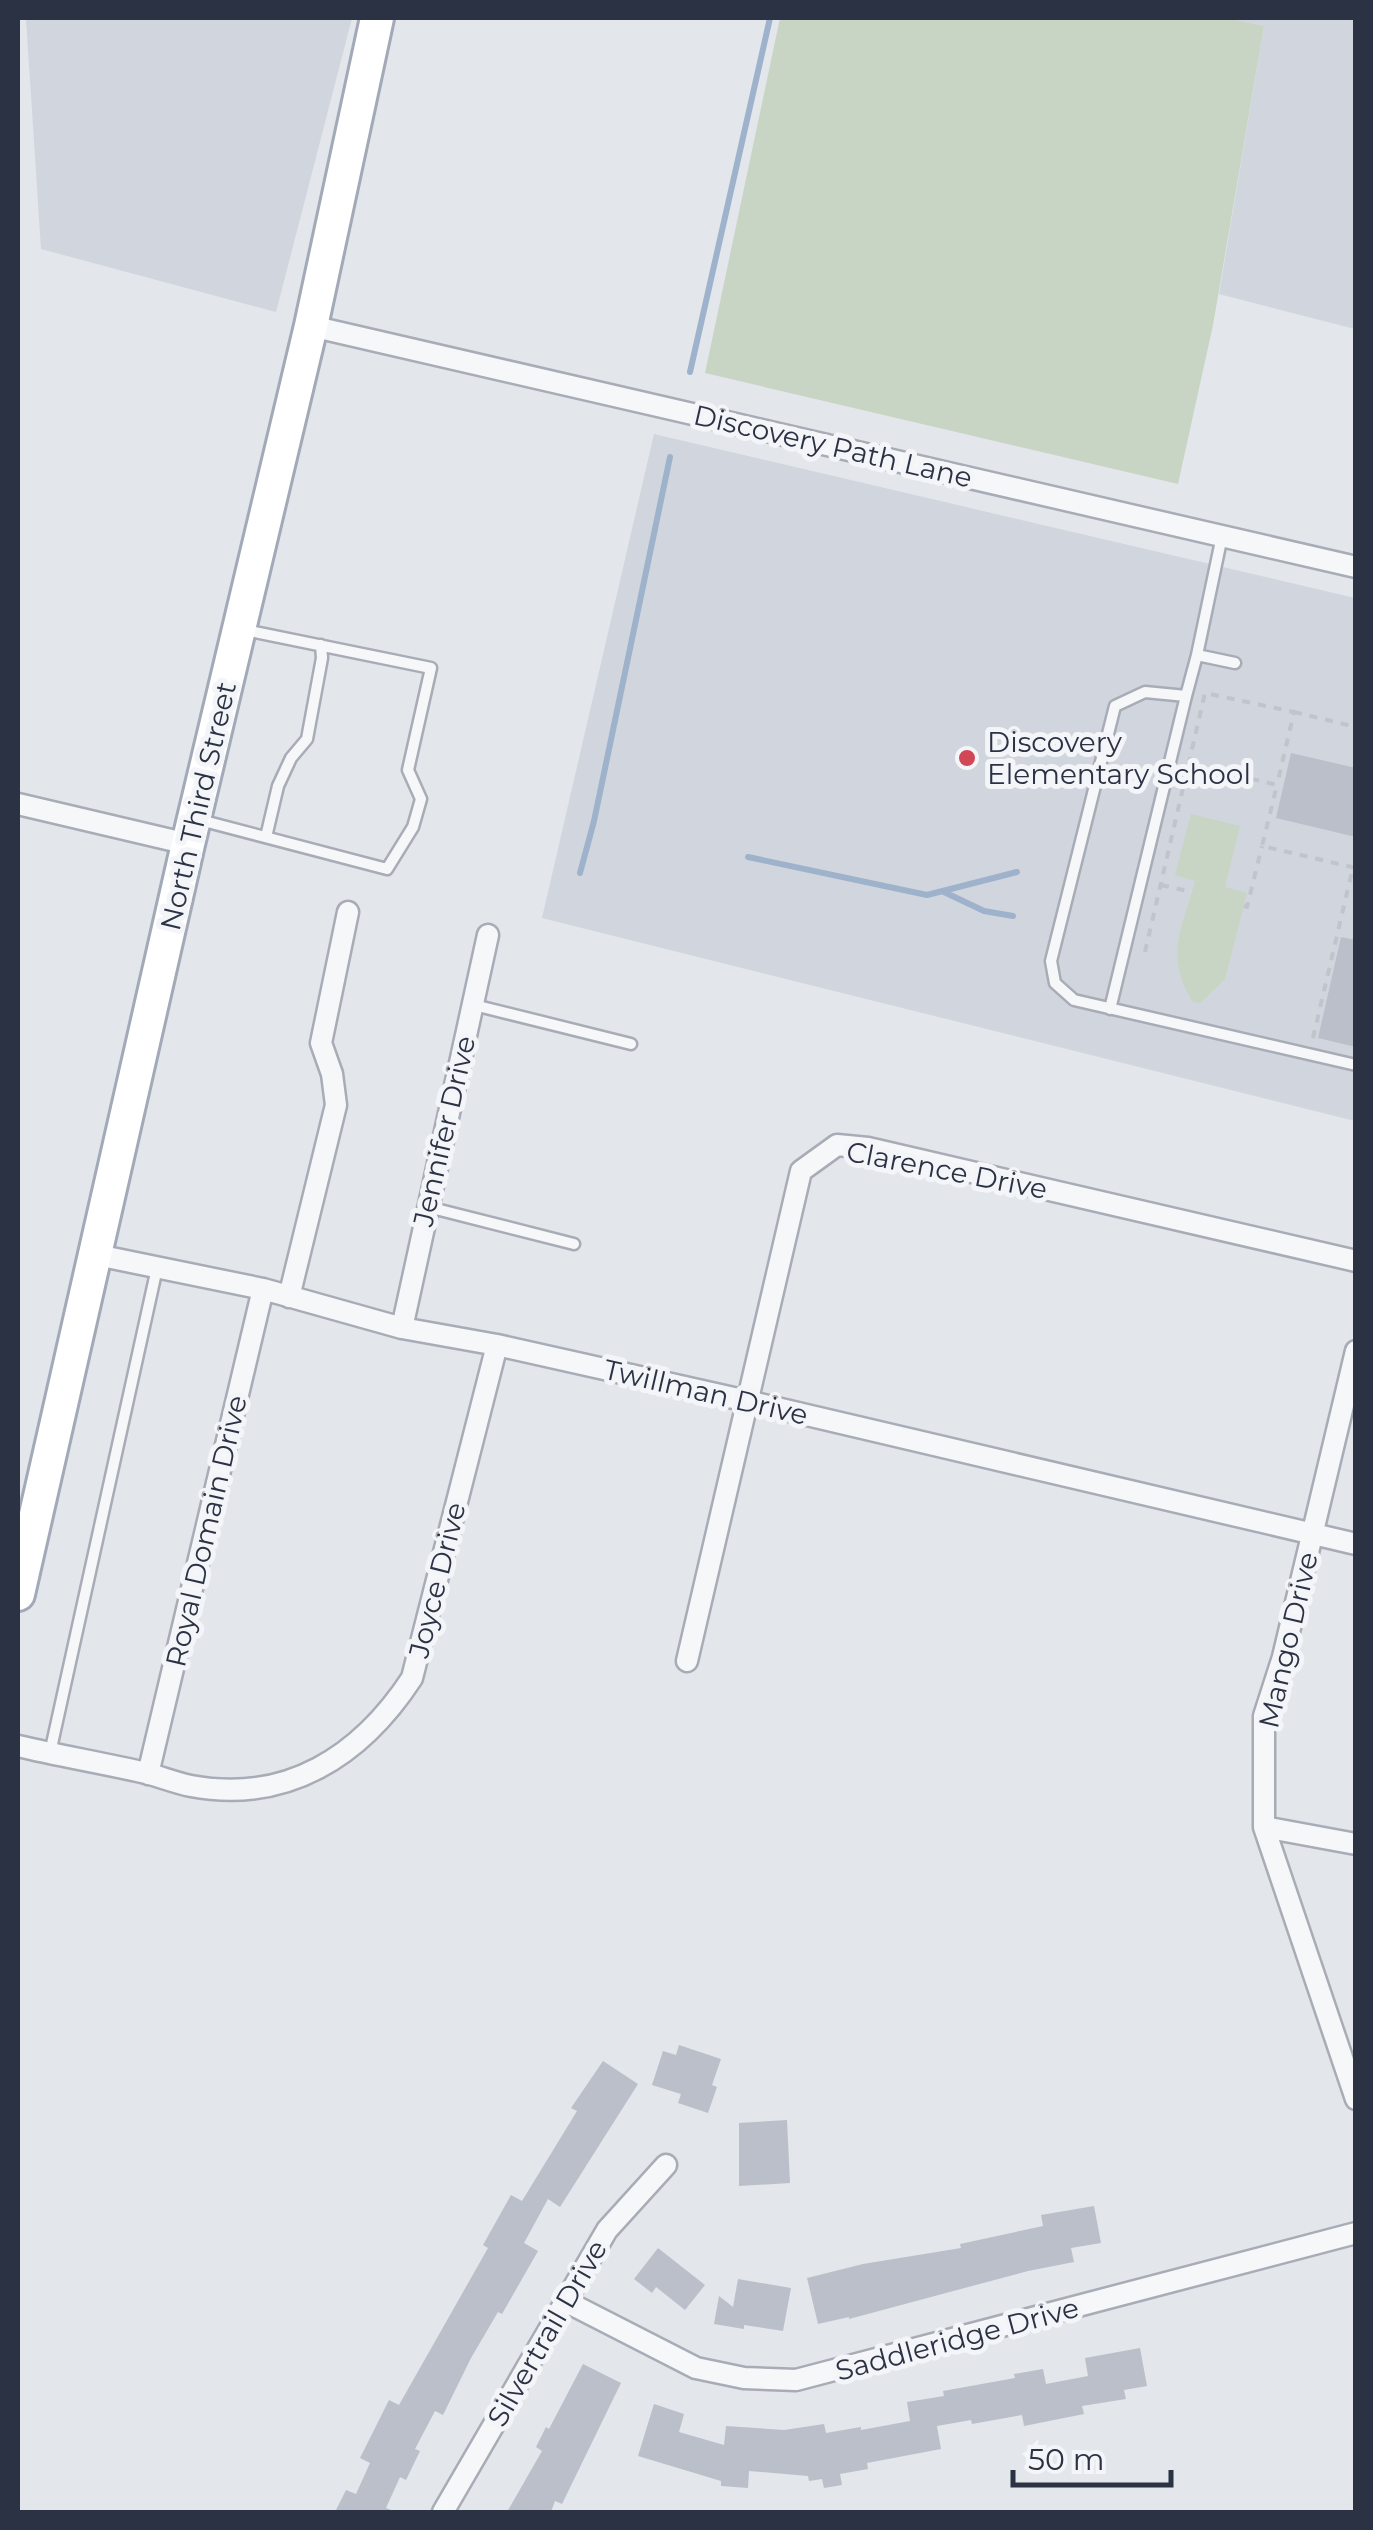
<svg xmlns="http://www.w3.org/2000/svg" width="1373" height="2530" font-family="Montserrat,sans-serif">
<style>
.built{fill:#d1d5dd}
.green{fill:#c8d5c4}
.lines{fill:none;stroke-linecap:round;stroke-linejoin:round}
.stream{stroke:#9eb2cb;stroke-width:6}
.building{fill:#babfc9}
.lane-casing{stroke:#a8acb6;stroke-width:15}
.street-casing{stroke:#a8acb6;stroke-width:25}
.primary-casing{stroke:#a2a9b7;stroke-width:38}
.path{stroke:#c1c4ca;stroke-width:4;stroke-dasharray:8 8;stroke-linecap:butt}
.lane{stroke:#f6f7f9;stroke-width:10}
.street{stroke:#f6f7f9;stroke-width:20}
.primary{stroke:#fff;stroke-width:32}
.poi-dot{fill:#d14756;stroke:#f3f5f8;stroke-width:4}
.labels{text-anchor:middle;dominant-baseline:central;stroke-width:10;stroke-linejoin:round;paint-order:stroke}
.street-label{font-size:28px;fill:#2a3244;stroke:#f3f5f8}
.poi-label{font-size:28px;fill:#2a3244;stroke:#f3f5f8;text-anchor:start}
</style>
<rect width="100%" height="100%" fill="#e3e6eb"/>
<!-- built -->
<path class="built" d="M26,18H352L276,312L41,249Z
M1227,18H1355V329L1219,294L1264,26Z
M654,434L1355,598V1121L542,918Z"/>
<!-- green -->
<path class="green" d="M780,18H1227L1264,26L1213,325L1178,484L705,373Z
M1191,814L1240,826L1225,887L1247,893L1225,979L1200,1003L1193,1002C1164,956 1182,930 1195,881L1175,875Z"/>
<g class="lines">
<!-- stream -->
<path class="stream" d="M690,372L770,18
M748,857L927,895L1017,872
M580,873L594,821L670,457
M944,892L984,911L1013,916"/>
</g>
<!-- building -->
<path class="building" d="M1291,753L1356,768V837L1276,818Z
M1341,937L1356,940V1047L1318,1038Z
M679,2045L721,2059L712,2085L717,2087L708,2113L678,2103L681,2094L652,2085L663,2051L676,2055Z
M603,2061L638,2084L560,2207L548,2199L524,2243L538,2251L502,2314L498,2312L471,2358L443,2415L435,2411L415,2449L420,2451L406,2480L400,2477L386,2508L396,2512H335L346,2490L356,2494L370,2463L360,2458L389,2400L399,2405L488,2248L483,2245L511,2195L522,2201L577,2111L571,2108Z
M787,2120L790,2183L739,2186V2123Z
M1094,2206L1101,2243L1071,2248L1074,2262L1028,2271L849,2319V2317L818,2324L807,2278L863,2264L961,2248L960,2244L1043,2226L1041,2215Z
M658,2248L705,2285L685,2310L656,2287L652,2293L634,2279Z
M738,2279L791,2288L783,2331L744,2325V2329L714,2324L719,2296L733,2307Z
M1140,2348L1147,2386L1124,2390L1126,2399L1082,2406L1084,2414L1024,2426L1022,2415L972,2424L971,2420L937,2426L941,2449L867,2463L868,2469L840,2474L842,2485L824,2488L822,2479L809,2481L808,2476L749,2471L748,2488L721,2486V2481L638,2456L654,2404L684,2414L679,2432L724,2445L726,2426L784,2430L824,2424L826,2433L861,2427V2430L910,2421L907,2402L944,2396L943,2391L1015,2378L1014,2374L1043,2369L1046,2384L1088,2376L1085,2358Z
M583,2364L621,2383L562,2504L555,2501L551,2512H507L542,2451L536,2447L546,2427L549,2429Z"/>
<g class="lines">
<!-- lane casing -->
<g class="lane-casing">
<path id="lane" d="M1222,536L1197,655L1235,663
M1197,655L1186,696L1145,692L1115,706L1051,961L1055,983L1074,1000L1356,1065
M200,820L387,869L413,827L421,799L408,770L431,668L245,630
M266,837L278,786L291,758L307,739L322,658L321,645
M474,1005L631,1044
M1110,1009L1186,696
M428,1207L574,1244
M50,1753L157,1268"/>
</g>
<!-- street casing -->
<g class="street-casing">
<path id="street" d="M311,326L1356,567
M18,804L188,844
M97,1255L263,1289L402,1328L497,1345L747,1401L1356,1544
M289,1297L336,1105L332,1074L321,1043L348,912
M402,1328L488,935
M1356,1351L1283,1657L1264,1716V1827L1356,2099
M687,1661L801,1171L837,1145L868,1148L1356,1261
M18,1746C60,1756 103,1763 146,1773C161,1777 176,1783 191,1786C287,1804 361,1756 412,1678L497,1345
M148,1774L263,1289
M1264,1827L1356,1844
M567,2302L696,2368L744,2378L796,2380L1356,2233
M443,2512L607,2230L666,2165"/>
</g>
<!-- primary casing -->
<g class="primary-casing">
<path id="primary" d="M18,1594L188,844L311,326L377,18"/>
</g>
<!-- path -->
<path class="path" d="M1294,712L1356,727
M1189,764L1277,785L1262,846L1356,868
M1161,885L1192,892
M1244,906L1247,907L1262,846
M1145,952L1205,693L1294,712L1277,785
M1313,1038L1353,867"/>
<!-- lane -->
<use href="#lane" class="lane"/>
<!-- street -->
<use href="#street" class="street"/>
<!-- primary -->
<use href="#primary" class="primary"/>
</g>
<!-- markers -->
<circle class="poi-dot" cx="967" cy="758" r="10"/>
<g class="labels">
<!-- street labels -->
<g class="street-label">
<text transform="translate(833 446) rotate(13)">Discovery Path Lane</text>
<text transform="translate(198 806) rotate(-77)">North Third Street</text>
<text transform="translate(444 1131) rotate(-77)">Jennifer Drive</text>
<text transform="translate(947 1170) rotate(11)">Clarence Drive</text>
<text transform="translate(706 1392) rotate(13)">Twillman Drive</text>
<text transform="translate(206 1531) rotate(-77)">Royal Domain Drive</text>
<text transform="translate(437 1580) rotate(-76)">Joyce Drive</text>
<text transform="translate(1288 1640) rotate(-77)">Mango Drive</text>
<text transform="translate(547 2333) rotate(-60)">Silvertrail Drive</text>
<text transform="translate(957 2339) rotate(-15)">Saddleridge Drive</text>
</g>
<!-- poi labels -->
<g class="poi-label">
<text x="987" y="742">Discovery<tspan x="987" dy="32">Elementary School</tspan></text>
</g>
</g>
<!-- border -->
<rect width="1373" height="2530" fill="none" stroke="#2a3244" stroke-width="40"/>
<!-- scale -->
<path d="M1013 2470v15h158v-15" fill="none" stroke="#2a3244" stroke-width="5"/>
<text x="1028" y="2470" font-size="30" fill="#2a3244" stroke="#f3f5f8" stroke-width="8" paint-order="stroke">50 m</text>
</svg>
